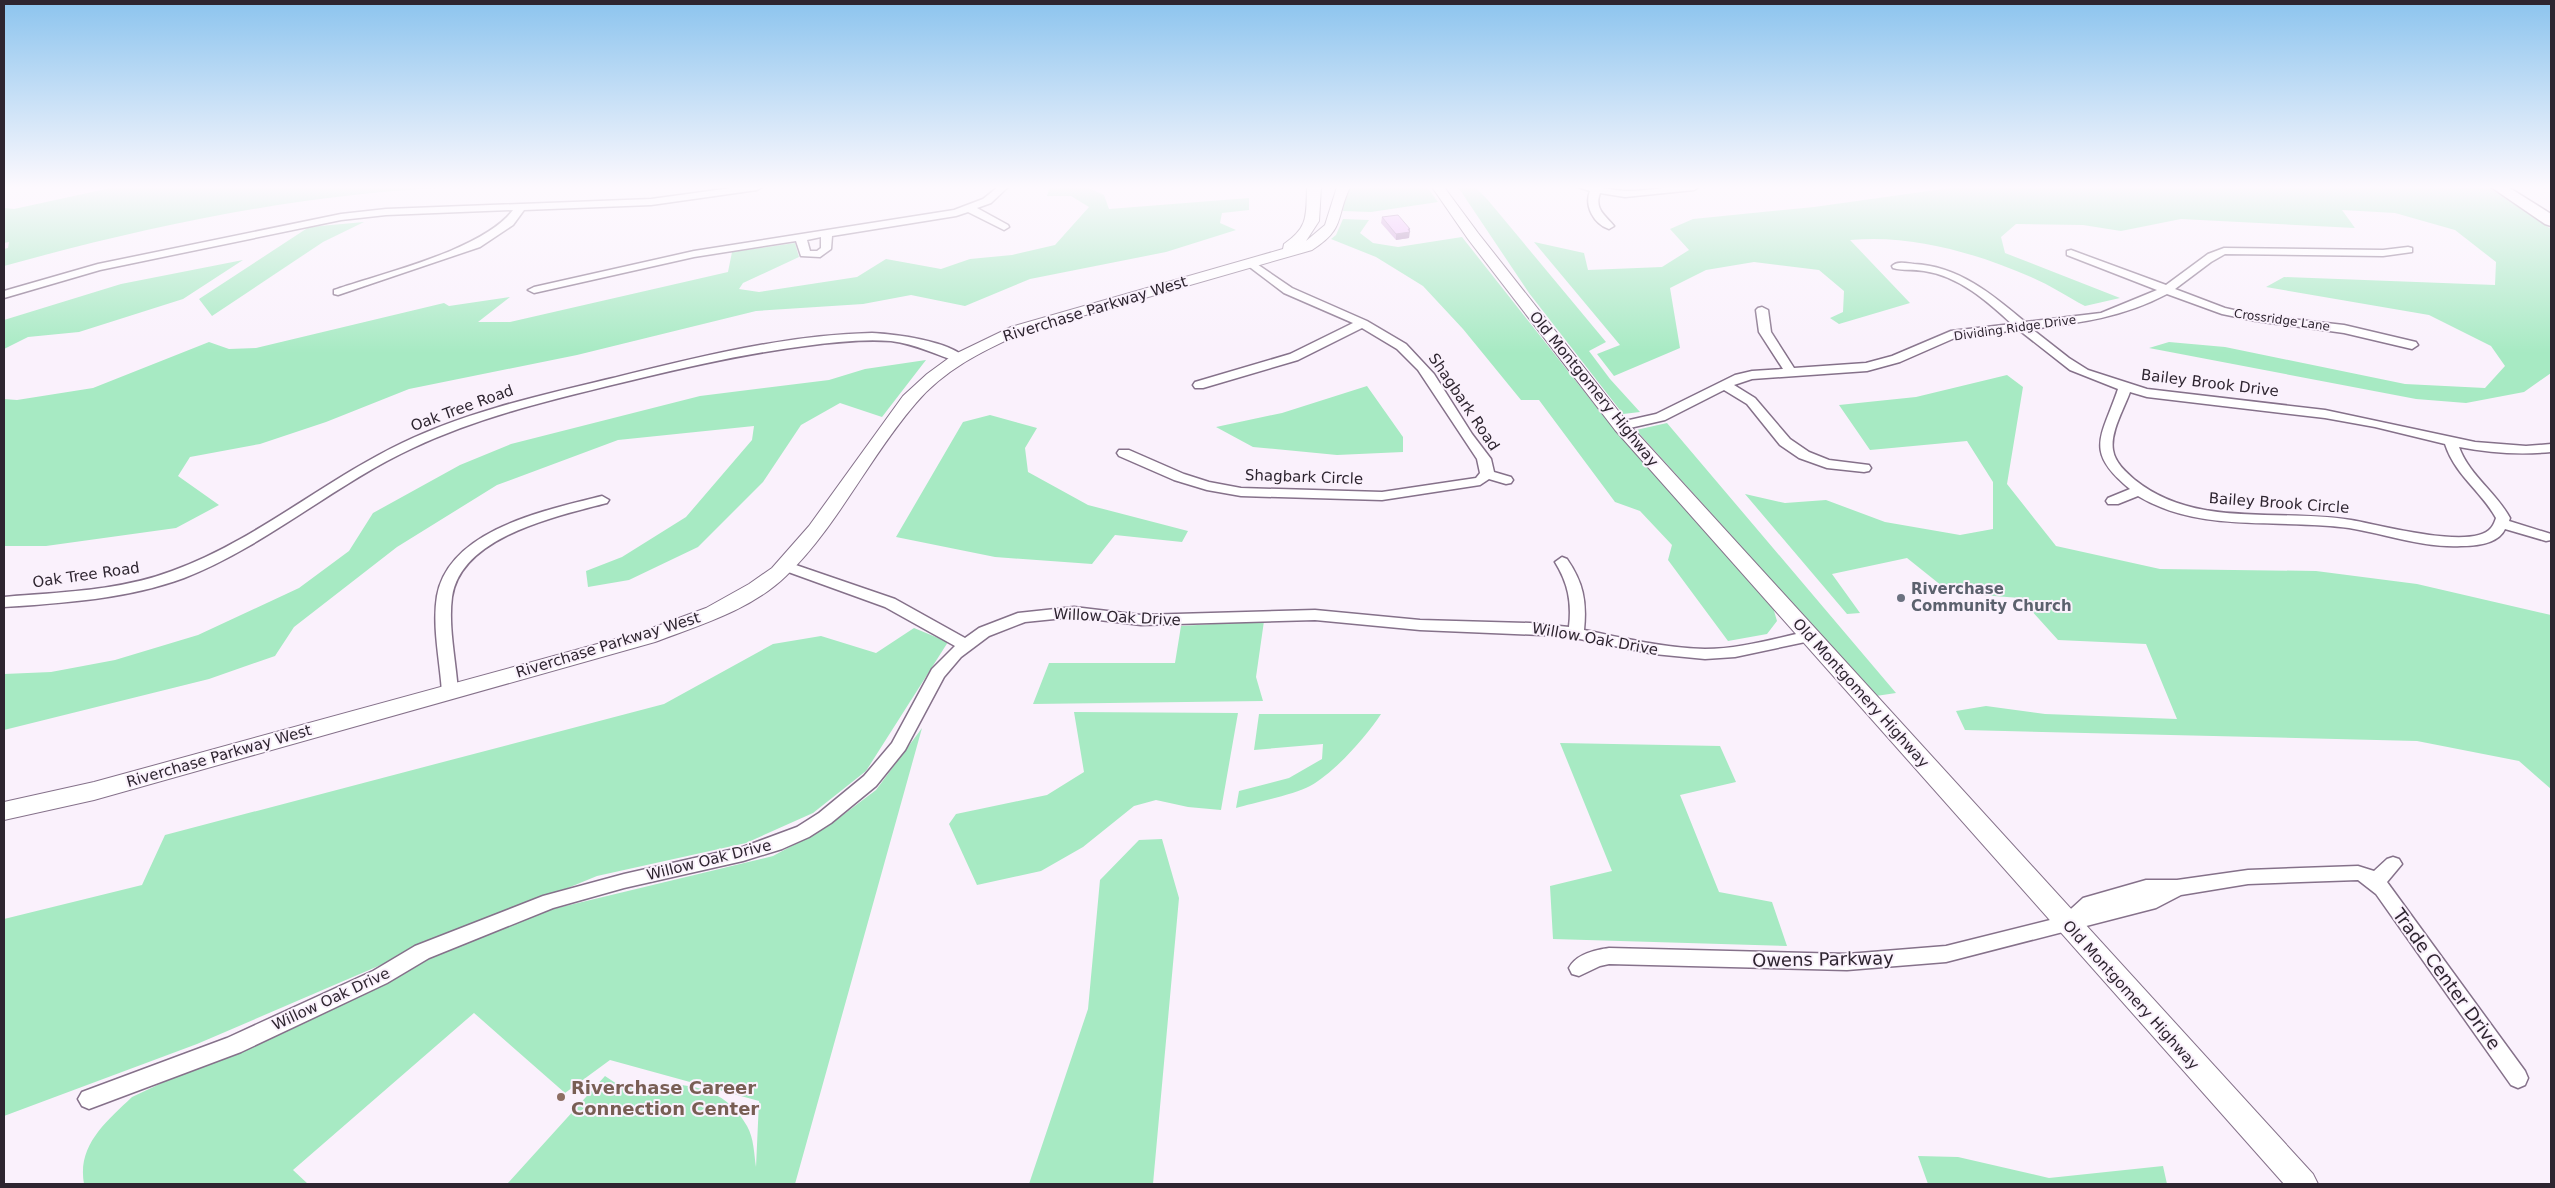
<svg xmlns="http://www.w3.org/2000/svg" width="2555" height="1188" font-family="'DejaVu Sans',sans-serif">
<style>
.green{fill:#a7eac3}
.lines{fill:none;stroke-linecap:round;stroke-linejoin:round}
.street-casing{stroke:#85718a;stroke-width:3}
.secondary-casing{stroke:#85718a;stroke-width:2}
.primary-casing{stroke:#85718a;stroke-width:3}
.street{fill:#fff;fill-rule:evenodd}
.secondary{fill:#fff;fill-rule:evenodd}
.primary{fill:#fff;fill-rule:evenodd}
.wall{fill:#c998d5}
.shaded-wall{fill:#a47cae}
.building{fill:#eab1f8;stroke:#a47cae}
.worship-dot{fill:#6b7280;stroke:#faf1fc;stroke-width:2}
.education-dot{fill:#8d6e63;stroke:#faf1fc;stroke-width:2}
.labels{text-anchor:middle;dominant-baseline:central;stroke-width:4;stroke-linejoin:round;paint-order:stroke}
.far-street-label{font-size:12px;fill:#2e2530;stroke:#faf1fc}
.street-label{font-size:15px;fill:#2e2530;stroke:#faf1fc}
.worship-label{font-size:15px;font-weight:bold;fill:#5b616d;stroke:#faf1fc;text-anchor:start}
.near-street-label{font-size:18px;fill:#2e2530;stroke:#faf1fc}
.near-education-label{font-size:18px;font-weight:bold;fill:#785e54;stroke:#faf1fc;text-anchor:start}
</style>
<rect width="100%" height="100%" fill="#faf1fc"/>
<!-- green -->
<path class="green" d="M115,187H458C304,193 152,225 4,266V249L8,248L9,242L4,243V208L14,209Z
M1050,187H1086L1104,195L1109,209L1249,198V210L1222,213L1220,223L1236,230L1166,252L1030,279L965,306L911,295L863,304L756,311L577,355L409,389L326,422L260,444L190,457L178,476L219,505L176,528L46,546H4V399L17,400L93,388L209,342L229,349L256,348L444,303L449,306L510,297L478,322H510L728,272L732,252L795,243L799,257L743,283L739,289L759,292L857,277L886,259L941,269L970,259L1012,255L1055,245L1089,207L1071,196H1047Z
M1351,187H1427L1438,202L1371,212L1343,211L1344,200Z
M1458,187H1475L1487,199L1606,342L1589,351L1610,379L1640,412L1623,414L1529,293Z
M1957,187H2488L2551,229V373L2524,392L2466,403L2416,399L2149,348L2169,342L2225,347L2405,384L2485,388L2505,366L2491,346L2429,315L2266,287L2284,277L2495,285L2496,262L2455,230L2395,213L2342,210L2355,228L2181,219L2121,231L2083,225L2016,224L2001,237L2005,253L2120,298L2085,306C2068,297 2050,285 2031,277C1976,253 1911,234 1850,240L1910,303L1839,324L1830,318L1843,312L1844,291L1819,270L1754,262L1706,270L1670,288L1680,348L1614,376L1597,354L1620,345L1534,242L1584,253L1588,270L1662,267L1689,250L1670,229L1693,219L1814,207Z
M1343,219L1369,220L1360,233L1373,243L1398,247L1462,237L1602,414L1772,604L1777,621L1767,634L1728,641L1668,560L1672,545L1640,511L1615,502L1539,400H1521L1463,329L1423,286L1376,257L1331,239L1336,235Z
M364,222L323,242L212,316L199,299L309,227Z
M243,260L183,299L79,332L28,337L4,349V320L121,284Z
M926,360L882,417L840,403L801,425L763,482L698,547L629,580L588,587L586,571L622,557L686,517L752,440L754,426L618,440L497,485L397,547L294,627L275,656L209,679L4,730V674L51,672L115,660L198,635L299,588L349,551L373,513L460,465L511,444L700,396L829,380L865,369Z
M2007,375L2023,387L2007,484L2056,546L2160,569L2316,571L2417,584L2551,615V789L2519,761L2417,741L1965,730L1956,711L1986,706L2045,714L2177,719L2146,644L2058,640L2020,598L1981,595L1942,586L1907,558L1832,574L1860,613L1847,614L1745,494L1785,503L1826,500L1885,522L1960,535L1993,529V482L1967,441L1870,450L1839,405L1916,397Z
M1367,386L1403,437V452L1337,455L1253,447L1216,427L1282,413Z
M990,415L1037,428L1025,448L1028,472L1088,505L1188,531L1182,542L1115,535L1092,564L995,557L896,537L963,422Z
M1667,423L1896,693L1876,696L1636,430Z
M1264,621L1256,677L1263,701L1033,704L1049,663H1175L1181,626Z
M914,628L948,642L866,771L813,813L746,843L597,876L397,958L197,1044L4,1116V919L142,885L165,835L664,704L773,644L821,636L876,653Z
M1074,712L1238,713L1221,810L1188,807L1156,800L1134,806L1083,847L1041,871L977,885L949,824L956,814L1047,795L1084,772Z
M1259,714H1381C1366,737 1334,773 1310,786C1294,795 1255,802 1236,808L1239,791L1289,778L1322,759L1323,744L1254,750Z
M922,728L795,1184H507L605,1076L623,1088C669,1081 721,1079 747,1126C754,1138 754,1154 756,1167L759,1101L610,1060L565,1093L474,1013L293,1170L308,1184H84C77,1145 106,1122 132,1097L437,954L553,909L773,856L827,827L876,790Z
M1560,743L1720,746L1736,782L1680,795L1719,892L1772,902L1787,946L1553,939L1550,886L1612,871Z
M1162,839L1179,898L1153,1184H1029L1088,1009L1100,880L1139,840Z
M1918,1156L1958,1157L2049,1178L2163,1166L2167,1184H1928Z"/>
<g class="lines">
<!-- street casing -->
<g class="street-casing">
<path id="street" d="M739,187H762L757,190L651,205L524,210L513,225L480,247L338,295L334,294V290C383,273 483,250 513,210L386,215L341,220L100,270L4,298V291L98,264L341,214L386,209L651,199Z
M998,187H1008L991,203L977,208L1008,225L1009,227L1004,230L968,212L956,216L832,236L831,249L820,257L801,256L796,241L694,257L534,293L528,290L534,287L694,251L954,210L983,199ZM821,237V248L817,251H810L807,240Z
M1578,187C1594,185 1609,190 1625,191C1649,192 1674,184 1699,187L1694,190L1625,197L1600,193C1594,209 1605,215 1614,226L1609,229C1594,224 1584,206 1590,191Z
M2408,247L2412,248V252L2383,256L2225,254L2211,262L2175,289L2225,308L2256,315L2344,325L2416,342L2418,345L2412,349L2344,333L2256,321L2222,314L2167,294C2124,317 2080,323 2032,329L2069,358L2088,370L2147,389L2325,410L2475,442L2526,446L2551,444V452C2520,455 2490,453 2459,447C2469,475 2496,492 2510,518L2509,521L2551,534V540L2546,541L2505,529C2498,544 2476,546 2461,546C2423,548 2386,534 2349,528C2279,518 2201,534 2138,496L2118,504H2108L2106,501L2108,498L2130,489C2083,451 2102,437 2118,389L2070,370L2019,330L1957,337L1900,362L1867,371L1752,379L1734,385L1755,398L1790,439L1809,452L1829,460L1869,465L1871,468L1869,471L1864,472L1827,468L1799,458L1780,445L1747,404L1724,390L1665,420L1621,430L1615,426L1616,423L1656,414L1735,375L1752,371L1783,369L1759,332L1756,310L1758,308L1762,307L1768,310L1771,332L1794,368L1866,363L1892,356L1951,331L2012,324C1987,301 1959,276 1924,271C1914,269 1903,271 1893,268L1892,266C1897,261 1906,263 1914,264C1958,266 1992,294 2025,322L2101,313L2157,290L2067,255V251L2071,250L2166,285L2208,254L2224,248L2383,250ZM2130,392L2147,397L2325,418L2375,427L2445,444C2455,475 2481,491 2496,518C2495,521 2493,526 2491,528C2473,551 2377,524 2351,520C2279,508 2196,529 2135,480C2126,472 2115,463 2113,450C2110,432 2124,409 2130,392Z
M1251,260L1292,288L1367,321L1406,344L1434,374L1472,434L1491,459L1494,472L1511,477L1513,480L1511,483L1506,484L1489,479L1480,485L1382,500L1241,496L1207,490L1174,480L1119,456L1117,453L1119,450H1129L1184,474L1209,482L1241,488L1382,492L1476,478L1480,473L1477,459L1418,370L1397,349L1362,328L1298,360L1203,388H1195L1193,385L1195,382L1290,354L1353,323L1284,293L1247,265L1246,263Z
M872,333C894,334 950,341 965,358L959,362C936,355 916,344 891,341C863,339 834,342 805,346C750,353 695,365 641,378C564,397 485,414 413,448C333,485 266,546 184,578C127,599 64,603 4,607V597C60,592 119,591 172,571C255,541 323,481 402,443C468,411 542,395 613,378C698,357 785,335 872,333Z
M602,496L609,500L607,503C558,516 461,536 452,597C448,627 456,661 458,692L456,696H444L442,692C440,661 432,627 437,596C449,529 547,510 602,496Z
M1562,557L1567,559C1583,582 1587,601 1584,630C1624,638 1664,648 1705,649C1740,649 1776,638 1810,631L1815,632L1818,636L1815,640L1810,641L1735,657L1705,659L1654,654L1565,636L1420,630L1315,620L1141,625L1074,617L1025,622L989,636L961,657L944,677L905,750L876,786L831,823L809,837L782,849L743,861L624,888L553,908L429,958L387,983L241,1052L89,1109L82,1106L78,1099L82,1092L227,1038L373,971L415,946L543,896L624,874L743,847L797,827L819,813L864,776L892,743L932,669L955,646L885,607L780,569L778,566L780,563H790L895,599L965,638L979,628L1018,613L1074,607L1141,615L1315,610L1420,620L1530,623L1569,627C1572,602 1568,583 1555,562Z
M2393,857L2399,859L2402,864L2387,882L2525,1071L2528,1078L2525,1085L2518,1088L2511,1085L2376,894L2358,880L2248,884L2181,895L2156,908L1946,962L1847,970L1609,964L1600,966L1579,976L1572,974L1569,968C1576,954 1595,950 1609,948L1847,954L1946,946L2062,917L2083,898L2146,880H2177L2248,870L2358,866L2374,871L2387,859Z"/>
</g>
<!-- secondary casing -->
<g class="secondary-casing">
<path id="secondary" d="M1307,187H1321L1319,221L1306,241L1325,225L1337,187H1350C1335,219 1346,228 1312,250L1023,333C983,350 944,370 916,403C869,457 838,526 786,576C751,610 700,625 655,642L94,800L4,820V802L94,782L641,632L706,608L749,584L772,568L809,526L903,396L927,374L953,355L1011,327L1283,249L1284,244C1309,227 1306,215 1307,187Z
M1432,187H1444L1478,233L1627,422L2313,1174L2318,1184H2284L1615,430L1468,239Z"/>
</g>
<!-- primary casing -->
<g class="primary-casing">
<path id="primary" d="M2491,187H2508L2551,214V226L2545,224Z"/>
</g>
<!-- street -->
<use href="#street" class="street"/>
<!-- secondary -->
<use href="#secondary" class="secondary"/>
<!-- primary -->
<use href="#primary" class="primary"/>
</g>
<!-- wall -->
<path class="wall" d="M1382,217L1410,229L1409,238L1396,240L1381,223Z"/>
<!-- shaded-wall -->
<path class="shaded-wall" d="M1410,229L1409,238L1396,240V234Z"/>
<!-- building -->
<path class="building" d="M1398,215L1410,229H1408L1410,232L1396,234L1382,217Z"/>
<!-- sky -->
<linearGradient id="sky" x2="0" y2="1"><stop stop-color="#8cc4ee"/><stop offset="0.53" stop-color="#fdf9fe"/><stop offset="1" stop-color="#fdf9fe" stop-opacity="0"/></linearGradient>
<rect width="2555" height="353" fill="url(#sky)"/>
<!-- markers -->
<circle class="worship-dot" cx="1901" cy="598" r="5"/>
<circle class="education-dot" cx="561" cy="1097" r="5"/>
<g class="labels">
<!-- far-street labels -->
<g class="far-street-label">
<text transform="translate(2282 320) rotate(8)">Crossridge Lane</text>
<text transform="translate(2015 328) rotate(-8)">Dividing Ridge Drive</text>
</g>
<!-- street labels -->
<g class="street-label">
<text transform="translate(1095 309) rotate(-17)">Riverchase Parkway West</text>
<text transform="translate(2210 383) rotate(7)">Bailey Brook Drive</text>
<text transform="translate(1594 389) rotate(51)">Old Montgomery Highway</text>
<text transform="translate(1464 402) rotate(56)">Shagbark Road</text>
<text transform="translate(462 408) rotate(-20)">Oak Tree Road</text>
<text transform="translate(1304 477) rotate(2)">Shagbark Circle</text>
<text transform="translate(2279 503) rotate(4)">Bailey Brook Circle</text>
<text transform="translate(86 575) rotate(-8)">Oak Tree Road</text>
<text transform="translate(1117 617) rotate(3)">Willow Oak Drive</text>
<text transform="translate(1595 639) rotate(10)">Willow Oak Drive</text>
<text transform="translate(608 645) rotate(-17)">Riverchase Parkway West</text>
<text transform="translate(1861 693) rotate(48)">Old Montgomery Highway</text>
<text transform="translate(219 756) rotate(-16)">Riverchase Parkway West</text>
<text transform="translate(709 860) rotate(-14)">Willow Oak Drive</text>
<text transform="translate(2131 995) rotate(48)">Old Montgomery Highway</text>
<text transform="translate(331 999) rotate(-25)">Willow Oak Drive</text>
</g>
<!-- worship labels -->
<g class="worship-label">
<text x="1911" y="589">Riverchase<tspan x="1911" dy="17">Community Church</tspan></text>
</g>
<!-- near-street labels -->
<g class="near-street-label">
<text transform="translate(1823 959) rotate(-1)">Owens Parkway</text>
<text transform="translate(2447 979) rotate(54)">Trade Center Drive</text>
</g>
<!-- near-education labels -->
<g class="near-education-label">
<text x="571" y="1087">Riverchase Career<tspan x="571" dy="21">Connection Center</tspan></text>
</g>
</g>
<!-- border -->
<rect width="2555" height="1188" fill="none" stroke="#2e2530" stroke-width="10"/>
</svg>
